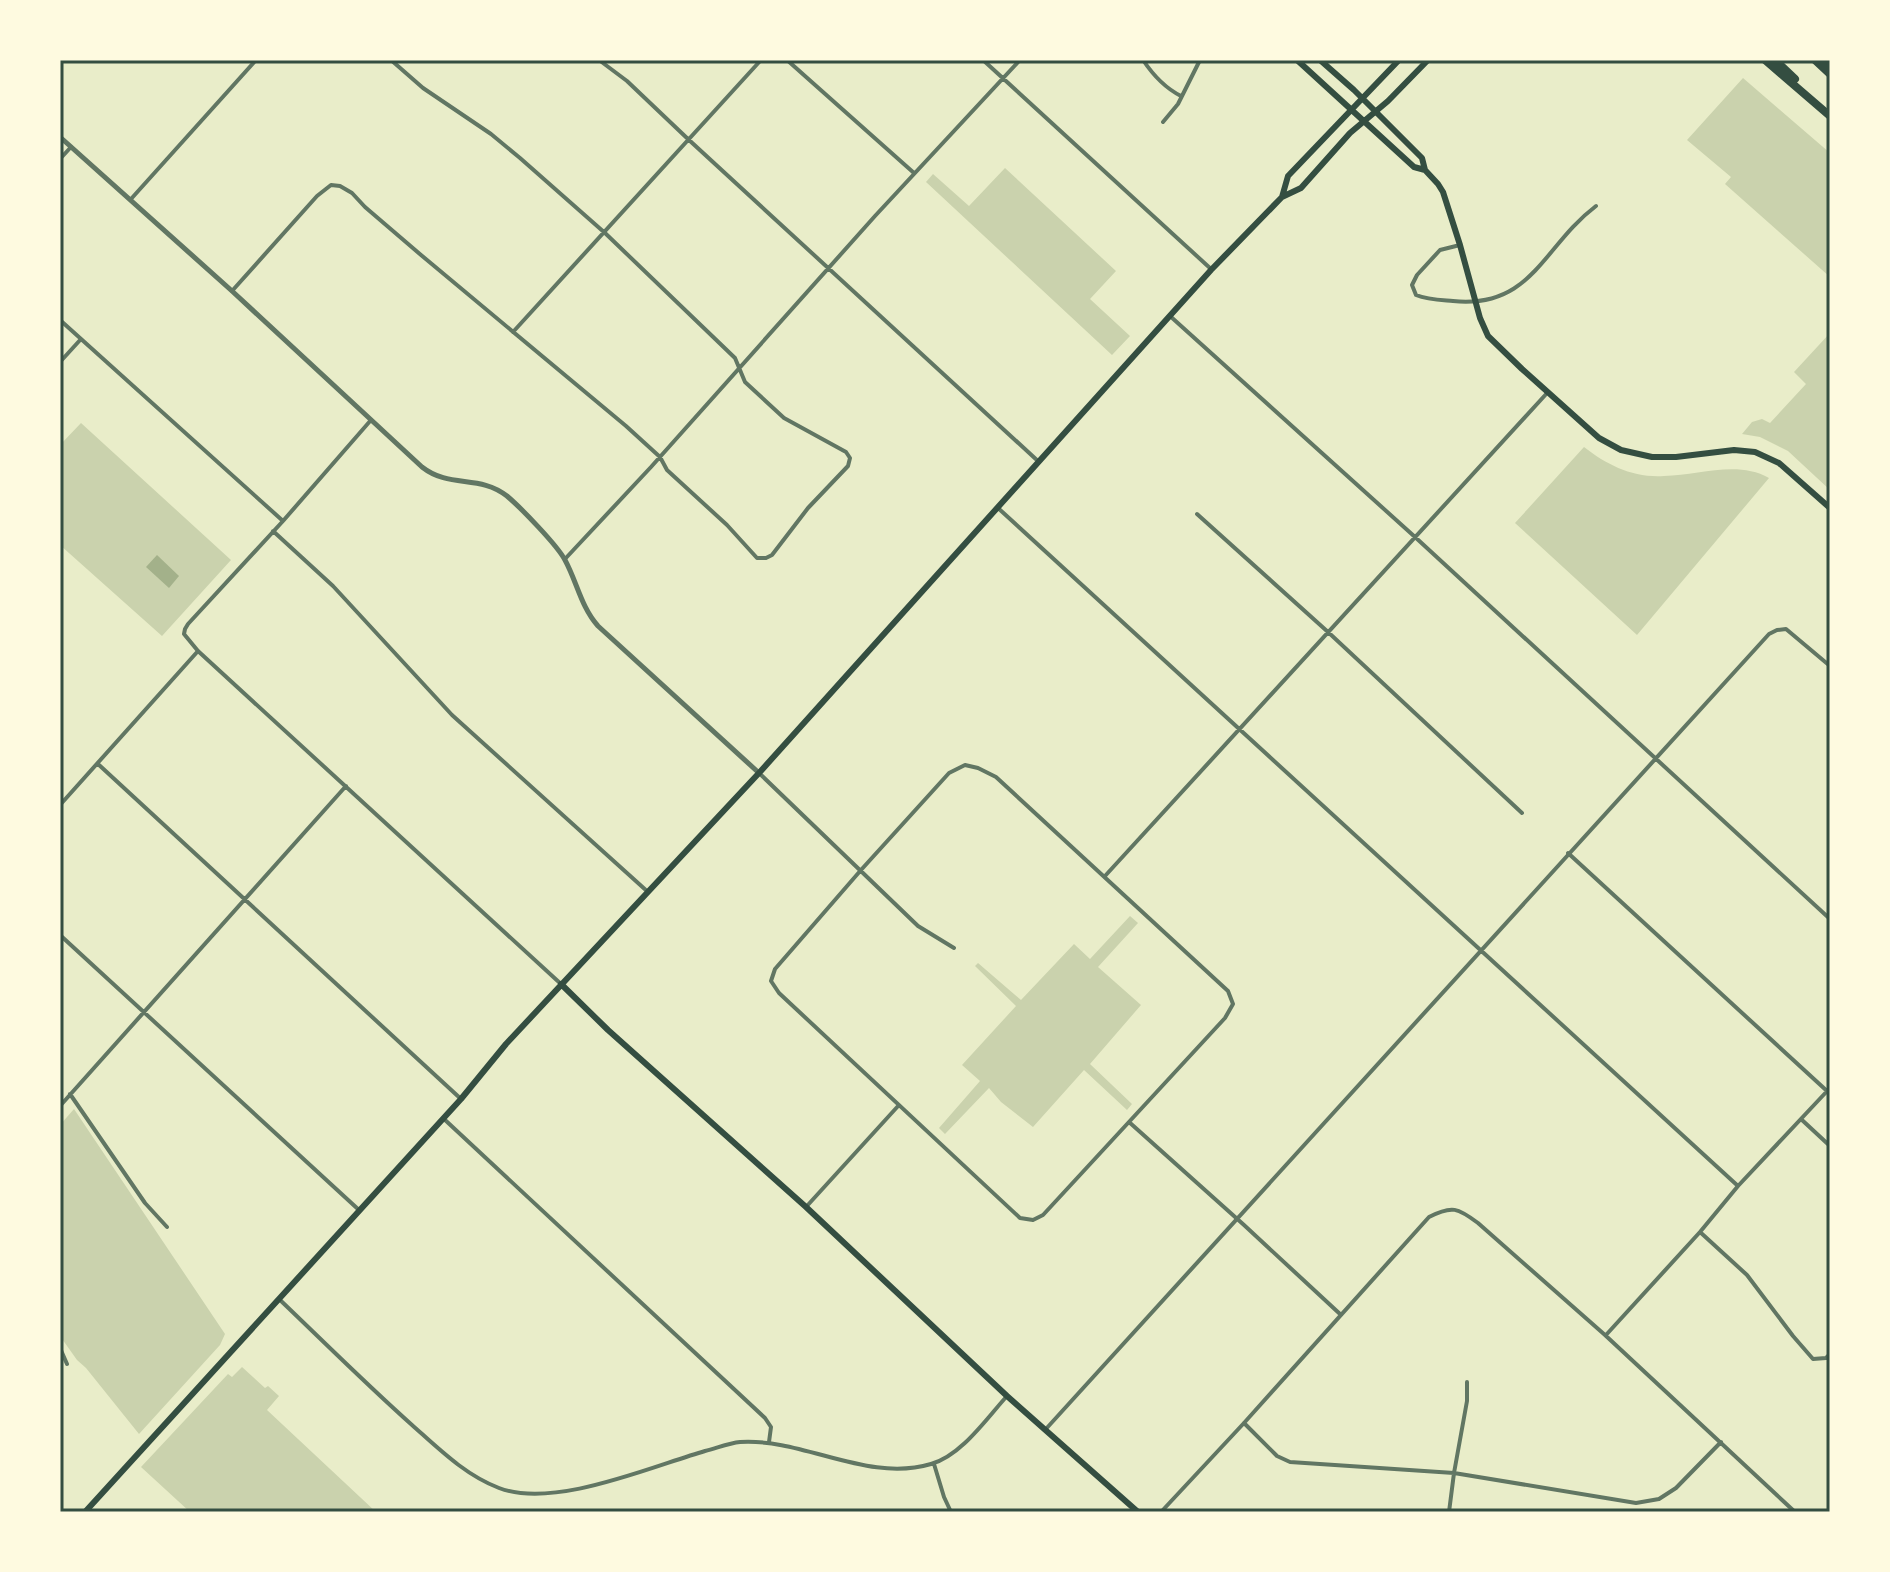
<svg xmlns="http://www.w3.org/2000/svg" width="1890" height="1572" font-family="'Zilla Slab',serif">
<style>
.green{fill:#cad2ad}
.water{fill:#a3b18a}
.lines{fill:none;stroke-linecap:round;stroke-linejoin:round}
.minor{stroke:#617663;stroke-width:4}
.tertiary{stroke:#617663;stroke-width:5}
.secondary{stroke:#344e41;stroke-width:6}
.motorway{stroke:#344e41;stroke-width:8}
.neatline{fill:none;stroke:#344e41;stroke-width:3}
</style>
<rect width="100%" height="100%" fill="#e9edc9"/>
<!-- green -->
<path class="green" d="M1743,78L1830,153V277L1725,184L1731,177L1687,140Z
M1005,168L1116,271L1090,299L1130,336L1112,355L926,182L933,174L969,206Z
M1830,333V490L1788,451L1760,437L1742,434L1752,422L1762,419L1770,423L1806,384L1794,372Z
M81,423L231,560L162,636L60,545V445Z
M1584,447C1607,465 1633,478 1664,476C1699,475 1738,460 1769,478L1637,635L1515,523Z
M1130,916L1138,923L1098,967L1141,1005L1090,1064L1132,1104L1127,1110L1084,1070L1033,1127L1001,1102L989,1088L945,1134L939,1128L980,1081L962,1065L1016,1006L975,966L978,963L1021,1000L1074,944L1090,959Z
M74,1109L225,1334L220,1345L139,1434L86,1368L77,1360L60,1336V1125Z
M242,1367L265,1388L268,1386L279,1396L267,1410L376,1512H190L141,1467L228,1374L232,1377Z"/>
<!-- water -->
<path class="water" d="M157,555L179,576L169,588L146,567Z"/>
<g class="lines">
<!-- minor -->
<path class="minor" d="M599,60L627,81L689,140L1039,462
M787,60L914,173
M983,60L1211,269
M1143,60C1153,75 1165,88 1181,96
M1163,122L1178,104L1200,60
M60,159L71,147
M131,199L256,60
M1460,245L1440,250L1417,275L1412,285L1416,295C1428,300 1441,300 1453,301C1532,309 1543,246 1596,206
M232,291L317,196L331,185L340,186L352,193L365,207L421,255L626,426L660,457L667,470L727,525L757,558H766L772,555L808,508L848,466L850,458L846,452L784,418L745,382L735,358L605,233L520,158L491,134L423,88L391,60
M1170,316L1415,537L1830,919
M60,320L283,521
M513,332L761,60
M60,362L81,339
M371,420L283,521L188,624L185,629L184,634L198,651L561,984
M998,508L1738,1186
M1197,514L1328,632L1522,813
M273,531L333,586L452,715L648,892
M565,559L651,467L875,216L1020,60
M98,764L461,1099
M965,765L978,768L996,777L1228,991L1233,1004L1225,1018L1043,1215L1033,1220L1020,1218L779,993L771,981L775,969L861,870L949,773Z
M759,773L918,926L954,948
M60,805L198,651
M1568,853L1827,1091
M1105,876L1548,392
M60,935L359,1210
M70,1094L145,1203L167,1227
M60,1106L346,786
M444,1119L765,1418L771,1427L769,1442
M1802,1120L1830,1146
M1129,1122L1244,1225L1340,1314
M806,1207L899,1105
M1700,1232L1747,1275L1793,1336L1813,1359L1826,1358L1830,1354
M279,1299C323,1341 366,1384 412,1425C439,1449 465,1475 499,1488C554,1509 650,1467 705,1451C717,1448 729,1443 740,1442C804,1438 867,1483 931,1464C961,1456 987,1418 1007,1396
M1606,1335L1700,1232L1738,1186L1830,1088
M60,1348L67,1364
M1244,1423L1277,1456L1290,1462L1454,1473L1636,1503L1659,1499L1676,1488L1721,1442
M1045,1430L1769,634L1777,630L1786,629L1830,666
M934,1464L944,1497L951,1512
M1161,1512L1244,1423L1429,1217C1452,1205 1458,1208 1478,1223L1605,1335L1795,1512
M1449,1512L1454,1473L1467,1401V1382"/>
<!-- tertiary -->
<path class="tertiary" d="M60,137L232,291L422,467C450,489 479,474 507,496C521,508 557,545 565,560C577,582 581,607 598,626L759,773"/>
<!-- secondary -->
<path class="secondary" d="M1297,60L1414,167L1425,170L1438,184L1443,192L1460,245L1480,318L1488,336L1522,369L1599,438L1621,450L1652,457H1676L1734,450L1755,452L1779,463L1830,508
M1320,60L1354,90L1422,158L1425,170
M1282,197L1288,176L1399,60
M561,984L608,1030L806,1207L1007,1396L1138,1512
M85,1512L461,1099L506,1044L759,773L1211,270L1282,197L1301,188L1350,133L1388,101L1428,60"/>
<!-- motorway -->
<path class="motorway" d="M1765,60L1830,116
M1775,60L1795,79
M1815,60L1830,74
M1824,60L1830,65"/>
</g>
<!-- border -->
<rect width="1890" height="1572" fill="none" stroke="#fefae0" stroke-width="124"/>
<rect x="62" y="62" width="1766" height="1448" class="neatline"/>
</svg>
